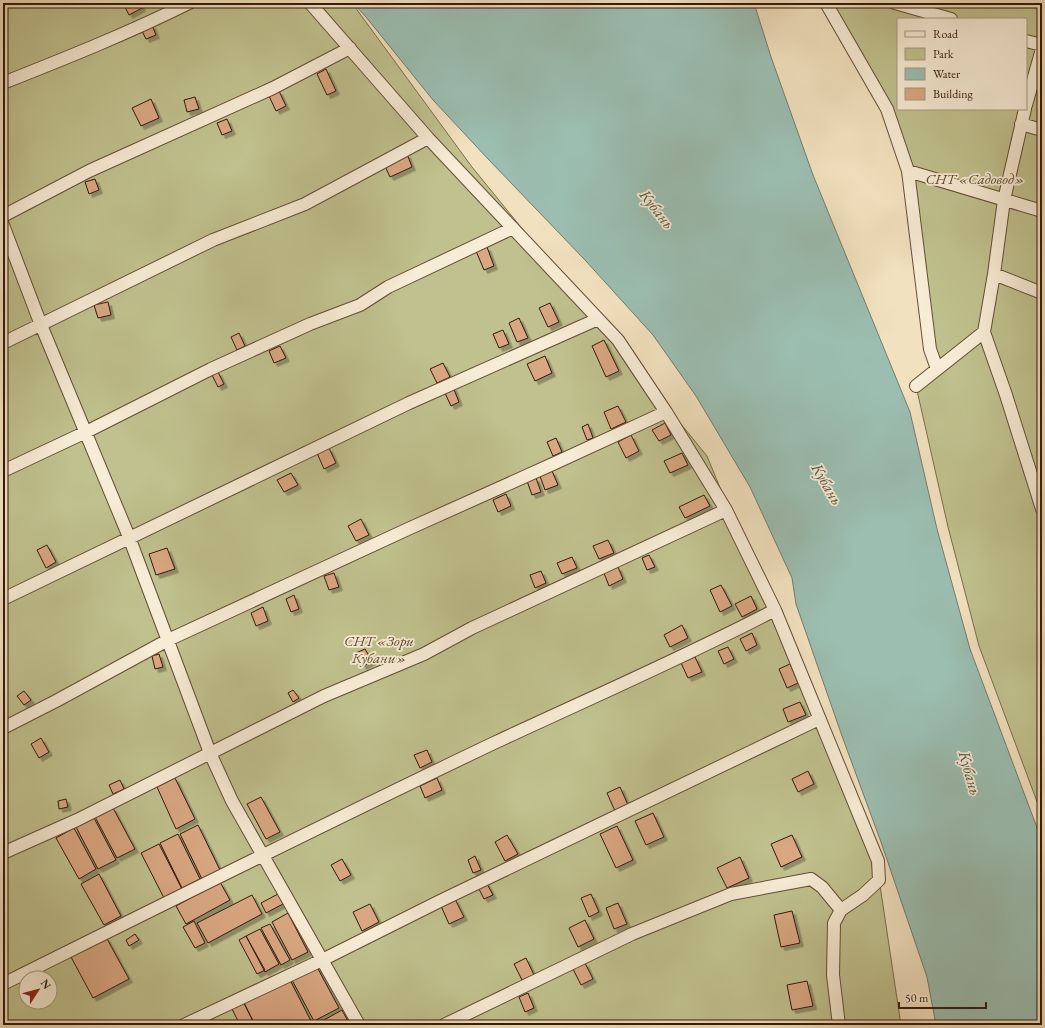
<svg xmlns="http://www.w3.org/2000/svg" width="1045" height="1028" font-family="'EB Garamond',serif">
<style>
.green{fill:#c0c18e;stroke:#7a6d4c;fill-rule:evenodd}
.water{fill:#9bbeb1;stroke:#727c6f}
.building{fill:#d9a782;stroke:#34190b;filter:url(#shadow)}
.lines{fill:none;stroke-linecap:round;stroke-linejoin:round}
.minor-casing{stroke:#644b38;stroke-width:14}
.minor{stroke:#f7ecd5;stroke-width:12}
.labels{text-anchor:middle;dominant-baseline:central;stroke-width:3.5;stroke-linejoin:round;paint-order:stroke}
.park-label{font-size:15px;font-style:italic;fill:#5e4b32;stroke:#f7ecd5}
.water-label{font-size:16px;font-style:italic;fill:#585345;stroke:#f7ecd5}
</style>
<defs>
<filter id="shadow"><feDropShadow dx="3.5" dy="3.5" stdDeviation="0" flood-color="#0004"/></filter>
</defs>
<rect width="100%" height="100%" fill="#f2e1bf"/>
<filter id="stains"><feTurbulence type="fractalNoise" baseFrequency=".005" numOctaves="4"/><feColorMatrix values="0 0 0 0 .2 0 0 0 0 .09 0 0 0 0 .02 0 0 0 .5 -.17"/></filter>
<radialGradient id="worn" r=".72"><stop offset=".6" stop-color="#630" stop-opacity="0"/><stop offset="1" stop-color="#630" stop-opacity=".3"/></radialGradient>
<!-- green -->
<path class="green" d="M3,3H352L472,167L707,456L878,872L901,1025H3ZM26,978H50V1002H26Z
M826,3H1042V815L979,646L948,527L916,386L937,369L907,171L887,109ZM898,19H1026V109H898Z"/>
<!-- water -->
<path class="water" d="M353,3H754L771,57L813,175L910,412L937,529L970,649L1042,841V1025H936L927,977L881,842L842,736L796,604L792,578L750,487L696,396L653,335L585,260L489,160L433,100L366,17Z"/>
<!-- building -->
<path class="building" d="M123,3H140L142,8L129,15Z
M152,25L156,35L146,39L141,29Z
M326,69L336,91L327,95L317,74Z
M279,91L286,106L276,111L269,96Z
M195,97L199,109L187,112L184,100Z
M151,99L159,118L141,126L132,108Z
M227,119L232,131L222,135L217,123Z
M407,154L412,167L390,177L384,164Z
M95,179L99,190L89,194L85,182Z
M487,247L494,266L484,270L476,251Z
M108,302L111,315L98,318L94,305Z
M550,303L559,322L548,327L539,308Z
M519,318L528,338L517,342L509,323Z
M503,330L509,344L499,348L493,334Z
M239,333L245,346L237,350L231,337Z
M604,340L619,371L606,377L592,346Z
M280,346L286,358L274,363L269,351Z
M545,356L552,373L535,381L527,364Z
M443,363L450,377L437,383L430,369Z
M218,372L224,384L218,387L212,375Z
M453,387L459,402L451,406L444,391Z
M618,406L626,422L611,429L604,412Z
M665,423L671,435L659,441L652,430Z
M588,424L593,438L587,440L582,427Z
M631,435L639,451L626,458L618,442Z
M556,438L562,452L553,456L547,442Z
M329,448L336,463L324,469L317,453Z
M682,453L688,465L670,473L664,461Z
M552,471L558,485L545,490L540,476Z
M291,473L298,485L284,492L277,480Z
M536,478L541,492L532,495L527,481Z
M506,494L511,506L498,512L493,500Z
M704,495L710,506L685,518L679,507Z
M361,519L369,535L356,541L348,526Z
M608,540L614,553L599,559L593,546Z
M47,545L56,562L46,568L37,550Z
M167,548L175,569L156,575L149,554Z
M649,555L655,567L647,570L642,558Z
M572,557L577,568L562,574L557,563Z
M618,567L623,579L609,586L604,573Z
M541,571L546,583L535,588L530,575Z
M334,573L339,587L329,590L324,576Z
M721,585L732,606L720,612L710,590Z
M294,595L299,609L291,612L286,599Z
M751,596L757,609L742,617L735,604Z
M263,607L268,621L256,626L251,613Z
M682,625L688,638L670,647L664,635Z
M752,633L757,645L746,651L740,639Z
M728,647L734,659L724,664L718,651Z
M365,649L372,661L363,666L356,653Z
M159,654L163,667L155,669L152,656Z
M695,657L702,672L688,678L681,663Z
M790,664L798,683L787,688L779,669Z
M293,690L299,698L293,702L288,693Z
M24,691L31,700L24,705L17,696Z
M800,702L806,715L788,722L783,709Z
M41,738L49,752L39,758L31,744Z
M427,750L432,762L420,768L414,755Z
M808,771L814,784L798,792L792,779Z
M175,778L195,819L176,829L157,787Z
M437,778L442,790L425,798L420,786Z
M120,780L124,789L113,794L109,785Z
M620,787L628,805L615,811L607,793Z
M261,797L280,832L266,839L247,804Z
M66,799L68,807L59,809L58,801Z
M113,808L135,849L117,858L95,817Z
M653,813L664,837L646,845L635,821Z
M94,818L116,860L98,869L76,827Z
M198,825L220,870L202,879L180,834Z
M617,826L633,860L616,868L600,834Z
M74,828L96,869L79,879L56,838Z
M178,834L200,879L182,888L160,843Z
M507,835L518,854L505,861L495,842Z
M792,835L802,857L781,867L771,844Z
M159,844L182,889L164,898L141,853Z
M475,856L481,870L473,873L468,860Z
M740,857L749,878L727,888L717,868Z
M342,859L351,875L340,881L331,865Z
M99,874L121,916L104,925L81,884Z
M220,882L230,900L186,924L176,906Z
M486,882L493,895L484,899L478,887Z
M278,894L283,904L266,913L261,903Z
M591,894L599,912L589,917L581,898Z
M252,895L262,914L208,943L197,923Z
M455,899L464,917L449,924L441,906Z
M618,903L627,924L614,929L606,908Z
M370,904L379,922L362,931L353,912Z
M792,911L800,943L781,947L774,915Z
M288,913L308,952L292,960L272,922Z
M585,920L594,939L578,947L569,928Z
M194,921L205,943L195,948L183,927Z
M270,924L290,960L281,965L261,928Z
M260,929L279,964L265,972L246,936Z
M135,934L139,940L129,946L126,940Z
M246,936L265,970L257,974L239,940Z
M106,937L129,979L93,998L71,957Z
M526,958L534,975L522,980L514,964Z
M585,963L593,979L581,985L573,969Z
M317,967L339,1008L314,1021L292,980Z
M289,978L311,1021L302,1025H255L243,1001Z
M807,981L813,1006L792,1010L787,985Z
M528,993L534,1008L525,1012L519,997Z
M243,1001L255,1025H240L231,1007Z
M342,1010L350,1025H315Z"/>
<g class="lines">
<!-- minor casing -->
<g class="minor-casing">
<path id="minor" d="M310,3L428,138L618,340L666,412L726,510L775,610L878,861L879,880L863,895L841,910L834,923L833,975L839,1025
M826,3L887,109L908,171L930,349L937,369
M895,3L951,19
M1026,41L1042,45
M3,83C66,58 129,33 189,3
M1026,105L1042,49
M1025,109L1004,200L994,274L984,332L1006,395L1042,509
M1021,124L1042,130
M908,171L1042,211
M3,216L89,171L273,88L350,48
M3,225L41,325L129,537L210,753L232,801L359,1025
M994,274L1042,293
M3,343L213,240L305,204L428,138
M916,386L984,332
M3,471L86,432L211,369L310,324L360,305L388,287L513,228
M3,599L409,403L598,319
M3,728L56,701L168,640L408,529L555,463L666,412
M3,853L77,820L324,696L424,654L472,628L726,510
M3,984C166,903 330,821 494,743C588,699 683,658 775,610
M184,1025L322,960L440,901L819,719
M444,1025L632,934L731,894L811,879L822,887L841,910"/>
</g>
<!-- minor -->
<use href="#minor" class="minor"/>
</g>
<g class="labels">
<!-- park labels -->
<g class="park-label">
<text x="975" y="178">СНТ «Садовод»</text>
<text x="379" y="640">СНТ «Зори<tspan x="379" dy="17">Кубани»</tspan></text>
</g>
<!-- water labels -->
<g class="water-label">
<text transform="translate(657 209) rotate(52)">Кубань</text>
<text transform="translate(827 484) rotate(60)">Кубань</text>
<text transform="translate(970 773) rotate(74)">Кубань</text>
</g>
</g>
<!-- margin -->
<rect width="1045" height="1028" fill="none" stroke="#f2e1bf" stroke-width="16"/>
<rect x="4" y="4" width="1037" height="1020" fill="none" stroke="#34190b" stroke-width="2"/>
<rect x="8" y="8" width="1029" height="1012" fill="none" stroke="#34190b"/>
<!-- legend -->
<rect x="897" y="18" width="130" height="92" fill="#f7ecd5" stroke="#a99884"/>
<rect x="905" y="31" width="20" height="6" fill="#f7ecd5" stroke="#a99884"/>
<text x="933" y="38" font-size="12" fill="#34190b">Road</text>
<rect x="905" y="48" width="20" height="12" fill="#c0c18e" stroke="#a99884"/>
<text x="933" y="58" font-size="12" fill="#34190b">Park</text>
<rect x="905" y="68" width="20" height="12" fill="#9bbeb1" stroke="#a99884"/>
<text x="933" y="78" font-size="12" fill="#34190b">Water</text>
<rect x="905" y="88" width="20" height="12" fill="#d9a782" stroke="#a99884"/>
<text x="933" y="98" font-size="12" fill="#34190b">Building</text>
<!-- north arrow -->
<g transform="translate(38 990) rotate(54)"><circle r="19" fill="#f7ecd5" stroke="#a99884"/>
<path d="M0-3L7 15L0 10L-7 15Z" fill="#8f2418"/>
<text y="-6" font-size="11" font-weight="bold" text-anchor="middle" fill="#34190b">N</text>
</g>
<!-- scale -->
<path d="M899 1002v6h87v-6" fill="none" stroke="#34190b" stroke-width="2"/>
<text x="905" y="1002" font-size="12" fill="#34190b" stroke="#f7ecd5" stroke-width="3" paint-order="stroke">50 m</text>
<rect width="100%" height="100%" filter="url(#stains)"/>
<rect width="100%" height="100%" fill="url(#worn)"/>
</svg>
